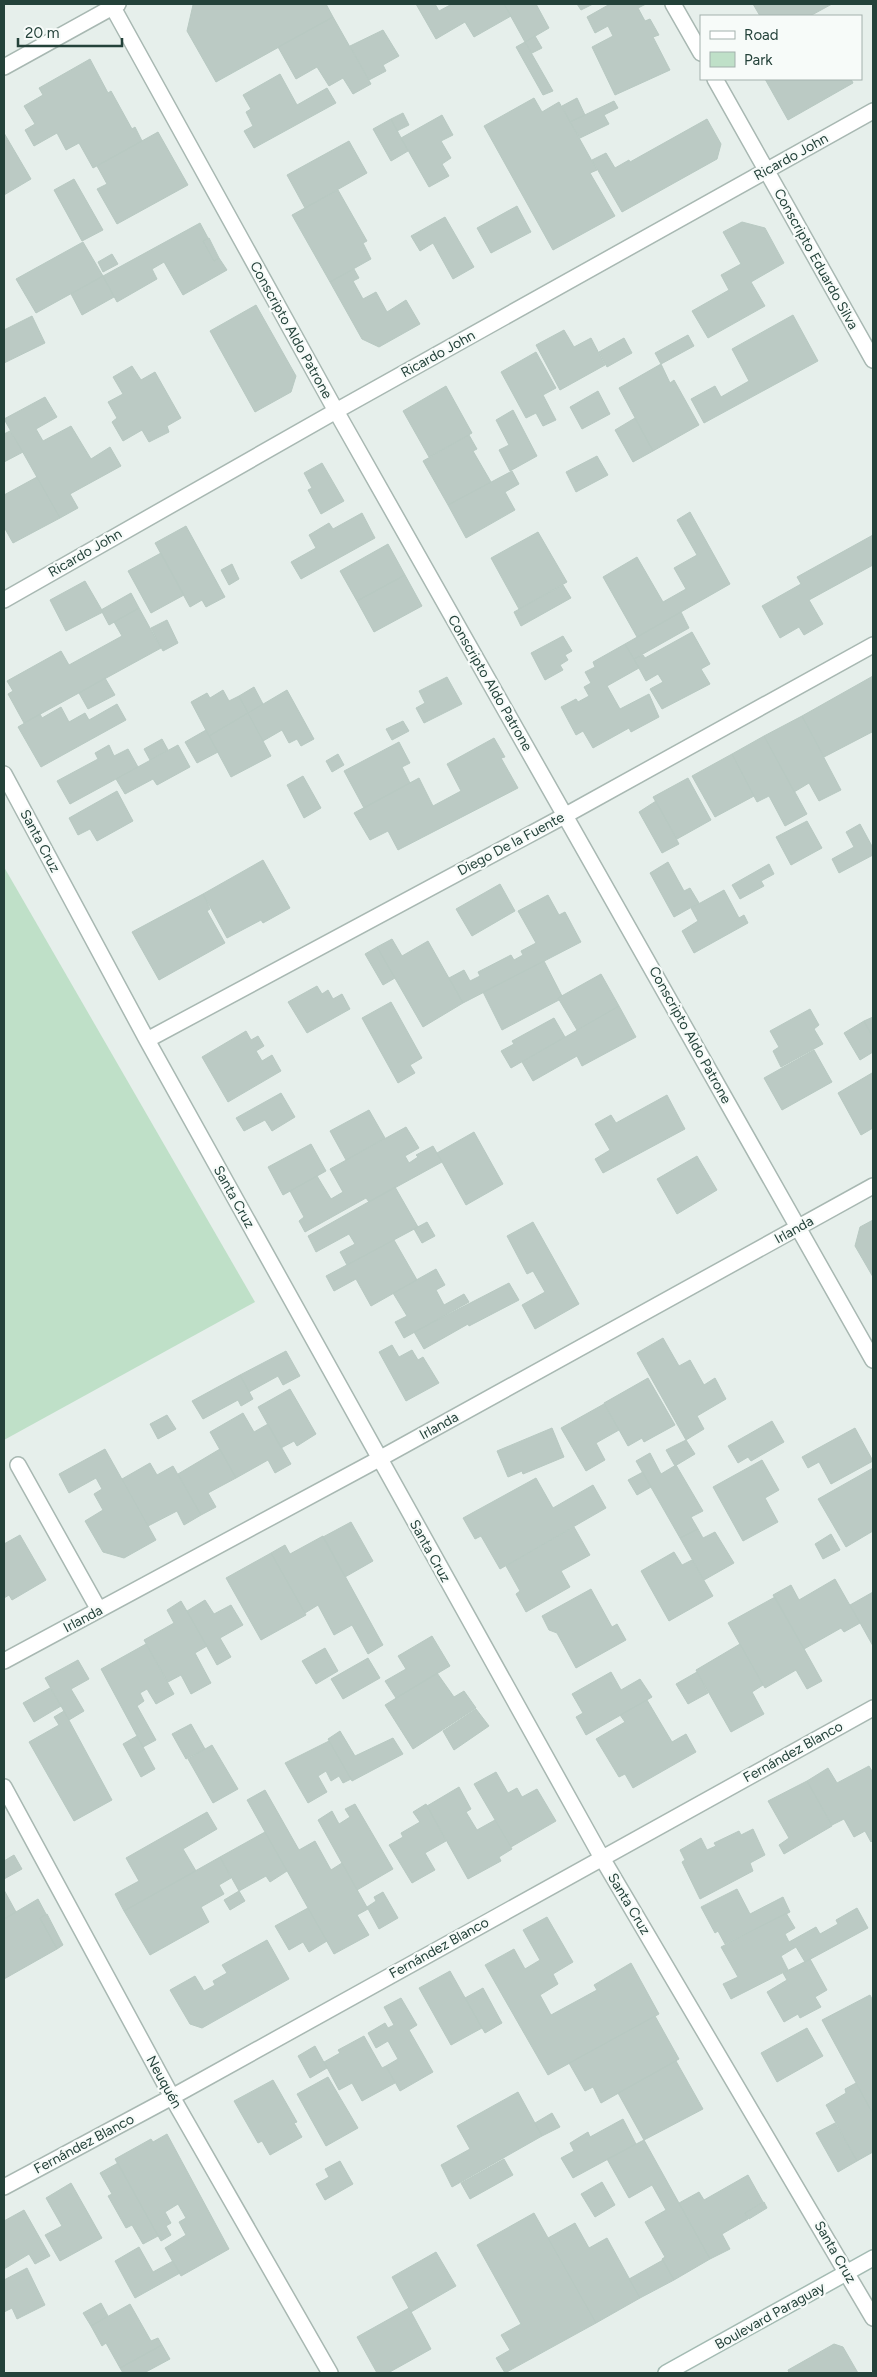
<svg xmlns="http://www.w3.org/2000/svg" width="877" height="2377" font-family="Figtree,sans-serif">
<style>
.green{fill:#bfe0c8}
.building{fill:#bbcac4;stroke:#b8c9c2}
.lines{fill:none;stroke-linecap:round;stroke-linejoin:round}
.minor-casing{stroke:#a8b8b2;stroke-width:18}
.secondary-casing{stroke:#a4bbb3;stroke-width:18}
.minor{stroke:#fff;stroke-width:15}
.secondary{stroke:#fff;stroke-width:15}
.labels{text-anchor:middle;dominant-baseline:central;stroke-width:4.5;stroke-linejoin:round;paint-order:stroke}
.street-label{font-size:14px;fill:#24423a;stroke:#f7fbf9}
</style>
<rect width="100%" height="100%" fill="#e6efeb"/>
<!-- green -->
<path class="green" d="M4,867L255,1302L4,1440Z"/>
<!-- building -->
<path class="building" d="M196,4H326L333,17L216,82L187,31L193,5Z
M416,4H435L439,11L452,4H504L511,16L474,37L465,22L436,39Z
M504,4H536L549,28L525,42Z
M577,4H593L581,10Z
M610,4H646L638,8L645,21L650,19L659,35L653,37L670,70L615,95L592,47L613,36L608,26L595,33L587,17Z
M753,4H832L810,16H760Z
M333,17L371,84L353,94L343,78L329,86L317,67L296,79L278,47Z
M383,30L399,56L383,65L386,71L369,80L350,46Z
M535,36L542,48L532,53L525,42Z
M525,42L553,91L543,95L516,47Z
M90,59L108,93L111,91L132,129L135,127L142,141L93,168L79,143L66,150L57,133L34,146L25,130L35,124L24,106L43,95L39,88Z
M280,74L297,105L327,88L336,103L254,148L244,131L253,126L246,112L251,109L243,95Z
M765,79H851L853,83L788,120Z
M534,98L542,112L559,102L597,170L590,173L615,216L553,250L484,126Z
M577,98L585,115L570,122L562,106Z
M614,101L618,108L604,115L609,124L580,138L570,122Z
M403,113L409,125L397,131L391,119Z
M442,115L453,135L441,141L451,158L442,164L449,176L429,187L401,138Z
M391,119L408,151L391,161L373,129Z
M707,119L721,144L717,159L622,212L592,160L606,153L615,168L629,160L630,162Z
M158,132L188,185L117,224L97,189L107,184L97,166Z
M4,133L31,179L4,195Z
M349,141L367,173L305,208L287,175Z
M74,179L103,230L82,241L54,190Z
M338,190L367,241L363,243L371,259L330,282L292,215Z
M517,206L531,232L491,253L477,228Z
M445,217L474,267L453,279L433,243L420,251L411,236Z
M742,222L765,228L784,263L751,282L765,306L708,338L692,311L729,290L721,275L741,264L723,232Z
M200,223L208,238L203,241L214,261L219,258L227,270L183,295L164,262L152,269L157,279L117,302L103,276Z
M209,238L219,258L214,261L203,241Z
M83,242L103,276L36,313L16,279Z
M112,254L118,264L103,272L98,262Z
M354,269L359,278L353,281L363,299L376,292L387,312L406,300L420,324L379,347L362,339L330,282Z
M103,276L114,297L82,315L71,294Z
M256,305L296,376L291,392L255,412L210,331Z
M793,315L818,361L704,423L691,399L715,386L721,397L749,381L732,349Z
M32,316L45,343L4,363V330Z
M564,330L574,347L591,338L605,365L560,390L536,345Z
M688,335L694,346L661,364L655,353Z
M624,338L632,353L607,367L599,352Z
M536,352L556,388L543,395L556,420L543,426L536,413L526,418L501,372Z
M661,364L670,383L674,380L699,425L653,451L619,388Z
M132,366L141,380L155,372L181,418L167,426L169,432L149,442L142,430L123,441L112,422L117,418L108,402L123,394L113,377Z
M446,386L472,433L429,457L403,411Z
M598,391L610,414L582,429L570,407Z
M45,397L57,417L36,429L43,441L71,426L91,459L110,447L121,466L70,494L78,508L60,518L4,419Z
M513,410L537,456L510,471L499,450L509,445L496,420Z
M635,418L653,451L633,462L615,430Z
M10,431L23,452L4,462V434Z
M469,435L477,449L473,451L491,482L448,505L423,461Z
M597,456L608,475L576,492L566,472Z
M322,463L344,501L321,514L308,490L312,488L304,473Z
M512,471L519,484L505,492L515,510L466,538L448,505Z
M37,477L60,518L13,543L4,527V495Z
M690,512L730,584L637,637L603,577L637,557L663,602L686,589L674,568L697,555L677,520Z
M362,513L375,538L301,579L291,562L316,548L309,535L329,523L333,529Z
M186,526L225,597L206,607L202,600L190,607L155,543Z
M538,532L567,582L519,609L491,558Z
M873,535V565L809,600L823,624L804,635L799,627L780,638L762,606L801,584L797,577Z
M388,544L405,575L357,601L340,571Z
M161,553L184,595L151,613L128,571Z
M232,564L239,579L229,585L221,570Z
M405,575L422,606L374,632L357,601Z
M85,581L103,612L66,631L50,600Z
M563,585L571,598L521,626L514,612Z
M131,593L139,608L109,625L101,610Z
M139,608L161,648L24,723L8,694L13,691L7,681L61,651L69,665L122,636L114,622Z
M681,612L689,628L634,659L625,644Z
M167,620L178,643L163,651L151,628Z
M692,632L710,664L701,669L710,684L662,709L650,689L663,682L658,674L646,681L634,659L643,655L645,658Z
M563,636L572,651L565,655L568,660L560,665L563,670L545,680L531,653Z
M625,644L639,668L607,686L620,709L649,694L659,717L631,732L629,728L593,748L583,731L576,735L561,707L576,699L578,702L589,696L584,687L591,683L585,672L595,667L593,662Z
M873,676V735L872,732L824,757L802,716Z
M447,677L462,704L424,723L416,708L425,703L419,691Z
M105,678L115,695L88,709L79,693Z
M254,687L263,704L248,713L239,696Z
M223,690L229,701L239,696L248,713L209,736L191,702L207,693L210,698Z
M287,690L314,739L301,746L297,739L289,743L282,730L263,741L248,713Z
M117,704L126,720L41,767L18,727L40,714L42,718L61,707L69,722L85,713L89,720Z
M248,713L271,756L231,777L209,736Z
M802,716L841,790L819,801L809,783L794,792L764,736Z
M403,721L409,731L392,740L386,729Z
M206,730L218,752L197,763L185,742Z
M764,736L807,814L785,826L769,796L757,802L732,754Z
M494,738L505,757L501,758L518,788L398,850L388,831L370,840L354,813L419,778L433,806L461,791L447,764Z
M162,739L168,750L150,760L144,749Z
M399,742L410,763L402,767L410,783L364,808L344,771Z
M109,745L114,756L128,749L138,767L70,804L57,781L98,759L95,753Z
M178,745L190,767L157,785L153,779L125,794L116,779Z
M338,754L344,765L332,772L326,761Z
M732,754L754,796L715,817L692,776Z
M303,776L321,808L304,818L287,785Z
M688,778L711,820L677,839L653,797Z
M117,791L133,821L97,841L90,829L78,835L69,818Z
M656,801L679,844L662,853L639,812Z
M807,821L822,848L791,865L776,837Z
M860,824L873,848V855L839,873L832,859L854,847L846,832Z
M263,860L290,908L263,923L261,920L227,938L203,894Z
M668,862L684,891L690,888L699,903L674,917L650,873Z
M769,864L774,874L761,881L764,886L740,899L732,885Z
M500,884L515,911L472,936L456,909Z
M724,890L739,918L744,915L748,923L694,953L682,931L698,921L691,908Z
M203,894L210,909L207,911L225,943L159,980L132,932Z
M548,895L559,915L565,912L581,942L463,1003L449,978L464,970L470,981L480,976L478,972L511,955L514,960L523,955L521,951L536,943L518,911Z
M392,939L402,956L428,941L463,1003L423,1027L377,947Z
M377,947L395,978L383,985L365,954Z
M544,961L562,996L558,998L559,1000L502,1030L483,992Z
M601,974L619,1006L577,1030L558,998Z
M317,986L322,994L328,990L333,999L342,994L350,1009L307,1033L288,1002Z
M391,1002L422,1058L410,1065L415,1073L398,1083L362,1018Z
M619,1006L636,1037L582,1066L577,1056L533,1081L522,1062Z
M810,1009L819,1025L814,1029L823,1044L781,1067L773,1051L779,1047L770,1031Z
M873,1017V1037L864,1021Z
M554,1018L565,1037L511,1068L501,1051L514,1044L512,1041Z
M864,1021L873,1038V1052L860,1060L844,1033Z
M246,1031L251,1040L258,1036L264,1046L256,1051L262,1061L272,1055L281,1071L228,1102L202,1057Z
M814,1050L832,1082L782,1110L764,1078Z
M872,1073L873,1128L861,1135L838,1093Z
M281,1093L295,1117L272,1131L265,1120L244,1131L236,1118Z
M667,1095L685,1129L603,1173L595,1159L610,1150L595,1124L611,1115L616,1123Z
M369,1110L385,1138L346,1160L330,1131Z
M406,1127L419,1148L405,1156L409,1163L418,1157L416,1155L433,1146L442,1162L369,1202L366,1198L305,1232L299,1221L304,1217L290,1191L317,1176L331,1199L343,1192L330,1169Z
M474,1132L503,1184L466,1205L437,1153Z
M311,1144L326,1171L283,1195L268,1167Z
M697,1156L717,1190L677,1214L657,1179Z
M395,1187L418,1227L347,1265L340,1252L355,1244L349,1234L316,1252L308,1236Z
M873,1220V1277L855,1246L860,1227Z
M427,1222L435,1236L422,1243L414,1229Z
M533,1222L579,1304L535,1329L522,1305L545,1292L533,1271L527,1274L507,1236Z
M394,1240L417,1280L371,1306L356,1279L334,1291L326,1276Z
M436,1269L445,1285L436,1290L444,1305L464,1294L469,1302L404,1338L395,1322L407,1316L393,1293Z
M509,1283L519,1300L469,1326L468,1324L424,1349L414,1332Z
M663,1338L679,1366L690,1360L704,1385L715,1378L726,1399L697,1416L704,1429L686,1440L637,1353Z
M392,1345L399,1357L412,1350L418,1360L423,1357L439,1383L406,1401L379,1352Z
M286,1351L300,1376L283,1385L278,1376L249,1392L240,1375Z
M240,1375L253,1399L241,1406L238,1400L203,1419L192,1401Z
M648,1378L675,1425L644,1442L642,1438L628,1446L604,1403Z
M290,1389L316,1434L297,1446L294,1441L281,1448L258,1407Z
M604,1404L619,1430L596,1443L605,1460L586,1471L561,1428Z
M243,1413L254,1432L268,1424L291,1464L275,1473L268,1460L236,1478L210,1432Z
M167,1415L176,1429L158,1439L150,1424Z
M772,1421L784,1442L751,1461L748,1457L738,1463L728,1446Z
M552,1428L564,1457L523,1474L522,1471L508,1477L497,1451Z
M855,1428L873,1461L831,1484L819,1462L808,1468L802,1457Z
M686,1440L695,1454L675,1466L666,1450Z
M105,1449L156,1540L124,1558L103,1552L85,1521L103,1510L94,1494L102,1489L96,1478L69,1493L59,1474Z
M220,1449L236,1478L208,1493L216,1507L201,1515L178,1474Z
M650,1453L661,1474L676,1465L703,1511L691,1517L698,1529L680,1538L636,1461Z
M762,1460L779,1490L765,1498L778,1522L743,1541L713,1487Z
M150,1463L157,1475L173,1466L201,1515L184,1525L177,1511L148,1526L122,1479Z
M873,1468V1531L846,1547L818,1499Z
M643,1472L651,1487L637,1495L628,1480Z
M536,1478L553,1508L593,1485L606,1508L500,1569L481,1536L475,1539L463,1518Z
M351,1522L373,1561L345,1577L323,1537Z
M574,1527L590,1555L561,1571L570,1587L526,1612L516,1594L520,1591L506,1566Z
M698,1529L703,1538L715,1532L734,1563L704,1580L680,1538Z
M831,1534L840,1550L823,1559L815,1544Z
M20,1535L46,1580L12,1600L9,1595L4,1598V1544Z
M323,1536L383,1645L368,1654L352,1625L334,1635L318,1605L305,1613L271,1553L285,1545L290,1554Z
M674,1552L682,1565L692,1560L713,1596L669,1621L641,1571Z
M271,1553L306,1615L261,1640L226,1578Z
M835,1579L860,1623L844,1632L841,1628L804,1649L773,1595L791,1585L799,1600Z
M591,1589L612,1627L617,1624L626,1640L576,1668L557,1633L549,1630L542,1616Z
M873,1592V1646L850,1605Z
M775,1597L822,1681L807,1689L796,1670L765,1688L728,1623Z
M205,1600L214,1614L231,1605L243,1625L220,1638L231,1657L217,1665L187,1611Z
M181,1601L207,1646L195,1653L211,1683L191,1694L181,1675L168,1682L144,1640L174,1623L167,1610Z
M432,1636L450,1666L396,1698L385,1681L406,1669L398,1656Z
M146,1644L174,1694L156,1704L147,1689L140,1693L144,1701L137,1706L156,1740L143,1747L101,1669Z
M740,1644L763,1685L752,1692L764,1714L731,1732L696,1670Z
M325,1648L338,1671L316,1684L302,1661Z
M368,1658L380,1678L343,1699L331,1679Z
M78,1660L89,1679L71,1689L84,1711L69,1720L45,1678Z
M611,1672L621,1690L640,1679L652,1697L586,1735L576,1717L583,1713L572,1694Z
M697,1672L708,1693L688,1704L676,1684Z
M437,1673L454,1697L464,1691L476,1708L413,1749L385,1705Z
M50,1688L61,1706L34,1722L23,1703Z
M647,1700L672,1742L686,1734L696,1752L633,1788L625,1774L619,1777L596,1739L625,1722L620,1715Z
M476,1709L489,1726L454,1750L443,1731Z
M64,1711L112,1800L74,1821L29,1742L59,1725L54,1717Z
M191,1724L205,1749L186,1759L172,1734Z
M340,1731L355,1756L393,1738L403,1754L352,1781L328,1739Z
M137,1736L155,1769L141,1777L123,1744Z
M329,1741L351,1779L343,1783L339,1776L331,1781L326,1771L318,1776L327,1792L308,1803L285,1763Z
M212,1745L238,1789L213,1803L188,1759Z
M869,1766L873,1773V1840L871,1842L865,1831L854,1837L844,1819L832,1825L807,1781L828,1768L837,1783Z
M496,1772L508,1793L517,1788L522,1797L537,1789L556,1821L511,1847L474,1784Z
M807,1781L832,1826L784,1854L779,1845L789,1838L768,1801Z
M459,1787L471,1809L466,1812L477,1830L495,1820L512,1849L499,1857L501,1861L468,1879L427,1806Z
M265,1790L299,1850L315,1841L331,1870L342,1863L368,1909L357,1915L369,1935L334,1954L247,1800Z
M355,1804L393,1869L357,1890L318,1820L332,1811L339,1824L350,1817L345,1809Z
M426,1804L446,1841L425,1853L435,1870L412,1883L389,1845L403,1837L401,1833L420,1822L413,1812Z
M207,1812L217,1829L183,1849L196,1871L124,1911L115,1894L139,1881L126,1858Z
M753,1829L765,1855L750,1863L753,1871L700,1899L682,1862L685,1860L680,1850L701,1838L707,1850L716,1846L714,1843L739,1831L741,1835Z
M265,1832L287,1871L270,1882L266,1876L239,1891L220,1857Z
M14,1855L22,1869L4,1879V1861Z
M220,1857L231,1878L219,1885L224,1894L201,1907L209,1922L150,1955L124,1911Z
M737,1889L750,1914L783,1897L790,1912L725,1944L718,1931L715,1933L701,1907Z
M4,1890L16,1912L4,1919Z
M239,1891L245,1901L230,1910L224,1900Z
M383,1892L398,1918L379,1929L367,1907L376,1901L374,1897Z
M38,1899L46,1914L40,1918L57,1949L4,1979V1919Z
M308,1908L327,1941L309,1952L303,1942L289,1950L275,1926Z
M857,1908L868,1928L805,1962L796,1947L781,1956L788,1970L731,1999L723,1984L738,1977L721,1947L786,1913L795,1928L785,1934L789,1942L816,1927L820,1934L838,1924L836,1920Z
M47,1914L63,1945L57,1949L40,1918Z
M547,1917L573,1962L553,1974L558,1984L540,1995L551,2015L597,1990L594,1985L631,1963L659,2014L548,2075L485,1965L514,1949L525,1969L540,1960L523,1930Z
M267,1940L289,1979L202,2028L190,2024L170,1990L195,1976L204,1991L215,1985L213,1981L227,1973L222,1965Z
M810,1959L827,1990L815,1997L821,2007L800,2018L798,2014L784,2022L767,1992L787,1980L783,1973Z
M450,1971L482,2028L451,2045L419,1988Z
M483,1988L502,2023L485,2033L465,1998Z
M870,1995L873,2001V2114L822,2020Z
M401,1998L417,2025L409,2030L433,2072L400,2091L386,2066L398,2059L388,2041L376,2048L368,2033L385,2023L388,2028L394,2025L384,2007Z
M655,2016L679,2059L601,2103L593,2087L585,2091L569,2063Z
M807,2028L823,2056L777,2082L761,2053Z
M364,2036L382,2068L386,2066L395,2083L362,2101L352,2083L339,2090L324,2062L340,2053L338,2050Z
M315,2046L327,2068L310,2078L298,2056Z
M676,2061L703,2109L644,2140L618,2093Z
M328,2077L358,2128L326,2146L297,2094Z
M273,2080L297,2122L294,2123L302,2137L270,2155L262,2141L258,2143L234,2101Z
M856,2083L873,2114V2152L857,2161L826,2105L846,2093L845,2089Z
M518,2092L542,2136L452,2187L441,2165L470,2149L457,2126Z
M552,2113L560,2127L542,2136L535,2123Z
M623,2119L636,2144L573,2178L561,2158L574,2151L570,2143L588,2132L590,2137Z
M835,2123L857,2161L838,2172L816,2133Z
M167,2134L229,2249L181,2276L165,2248L186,2235L179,2222L186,2218L178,2204L165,2212L171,2223L166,2226L171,2235L161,2241L115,2159L151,2139L153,2142Z
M644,2140L710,2259L674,2280L662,2259L665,2257L645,2222L666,2210L652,2185L629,2198L607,2159Z
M504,2159L513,2175L470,2199L461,2183Z
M340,2161L353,2184L325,2200L316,2184L329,2177L325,2169Z
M118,2163L158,2236L143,2244L132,2225L126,2228L108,2196L112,2194L100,2173Z
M748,2175L763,2202L745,2213L748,2219L722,2234L730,2249L710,2259L679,2203L699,2192L704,2200Z
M602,2182L615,2205L595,2217L581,2194Z
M71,2183L102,2238L60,2261L45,2235L62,2226L46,2198Z
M764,2202L767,2208L749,2219L745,2213Z
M24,2210L50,2256L35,2264L29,2254L4,2269V2221Z
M534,2213L596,2323L505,2373L496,2358L510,2350L501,2335L521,2324L477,2245Z
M575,2223L589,2248L607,2238L640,2298L596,2323L548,2238Z
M139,2247L153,2272L173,2261L180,2273L135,2298L115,2261Z
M436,2252L456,2286L411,2312L392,2277Z
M663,2260L674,2280L640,2298L629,2279Z
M27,2268L45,2305L17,2319L12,2308L4,2312V2280Z
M101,2303L108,2316L91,2326L83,2313Z
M130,2304L151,2341L158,2338L162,2345L120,2368L106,2343L102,2346L91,2326Z
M409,2308L431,2349L388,2373H377L357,2337Z
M834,2344L843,2347L858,2373H789L788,2370Z
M162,2345L170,2359L144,2373H123L120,2368Z"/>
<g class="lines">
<!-- minor casing -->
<g class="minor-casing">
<path id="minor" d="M111,4L336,411L873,1360
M673,4L701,53
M4,67L118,4
M715,79L873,360
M4,600L336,411L873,111
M4,774L147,1040L602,1858L873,2318
M147,1040L566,815L873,645
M18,1465L99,1610
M4,1661L379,1459L873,1186
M4,1787L172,2097L330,2373
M4,2187L172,2097L873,1708"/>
</g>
<!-- secondary casing -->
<g class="secondary-casing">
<path id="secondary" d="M666,2373L873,2258"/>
</g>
<!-- minor -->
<use href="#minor" class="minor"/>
<!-- secondary -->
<use href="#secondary" class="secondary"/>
</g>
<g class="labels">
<!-- street labels -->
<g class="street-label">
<text transform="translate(791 157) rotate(-29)">Ricardo John</text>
<text transform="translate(816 259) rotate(61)">Conscripto Eduardo Silva</text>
<text transform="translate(291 330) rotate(61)">Conscripto Aldo Patrone</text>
<text transform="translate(438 354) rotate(-29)">Ricardo John</text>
<text transform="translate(85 553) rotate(-30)">Ricardo John</text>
<text transform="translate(490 683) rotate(60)">Conscripto Aldo Patrone</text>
<text transform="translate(40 841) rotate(62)">Santa Cruz</text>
<text transform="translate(511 844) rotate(-28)">Diego De la Fuente</text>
<text transform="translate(690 1035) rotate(61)">Conscripto Aldo Patrone</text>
<text transform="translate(234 1197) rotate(61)">Santa Cruz</text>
<text transform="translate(794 1230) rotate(-29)">Irlanda</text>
<text transform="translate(439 1426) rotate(-29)">Irlanda</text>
<text transform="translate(430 1551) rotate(61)">Santa Cruz</text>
<text transform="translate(83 1619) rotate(-28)">Irlanda</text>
<text transform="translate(793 1752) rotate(-29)">Fernández Blanco</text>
<text transform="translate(629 1904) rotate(59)">Santa Cruz</text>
<text transform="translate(439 1948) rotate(-29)">Fernández Blanco</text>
<text transform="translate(164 2082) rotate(61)">Neuquén</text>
<text transform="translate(84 2144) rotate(-28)">Fernández Blanco</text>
<text transform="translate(835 2252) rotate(60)">Santa Cruz</text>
<text transform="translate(770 2316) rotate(-29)">Boulevard Paraguay</text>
</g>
</g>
<!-- border -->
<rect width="877" height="2377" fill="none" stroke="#24423a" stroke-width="10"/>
<!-- legend -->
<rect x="700" y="15" width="162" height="65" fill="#f7fbf9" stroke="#a3b1ad"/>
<rect x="710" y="31" width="25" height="8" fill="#ffffff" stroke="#a3b1ad"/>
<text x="744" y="40" font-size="15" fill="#24423a">Road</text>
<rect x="710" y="52" width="25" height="15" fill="#bfe0c8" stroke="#a3b1ad"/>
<text x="744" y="65" font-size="15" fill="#24423a">Park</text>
<!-- scale -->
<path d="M18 38v8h104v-8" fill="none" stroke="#24423a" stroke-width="2.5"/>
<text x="25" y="38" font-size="15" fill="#24423a" stroke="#f7fbf9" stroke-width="4" paint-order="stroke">20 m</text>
</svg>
